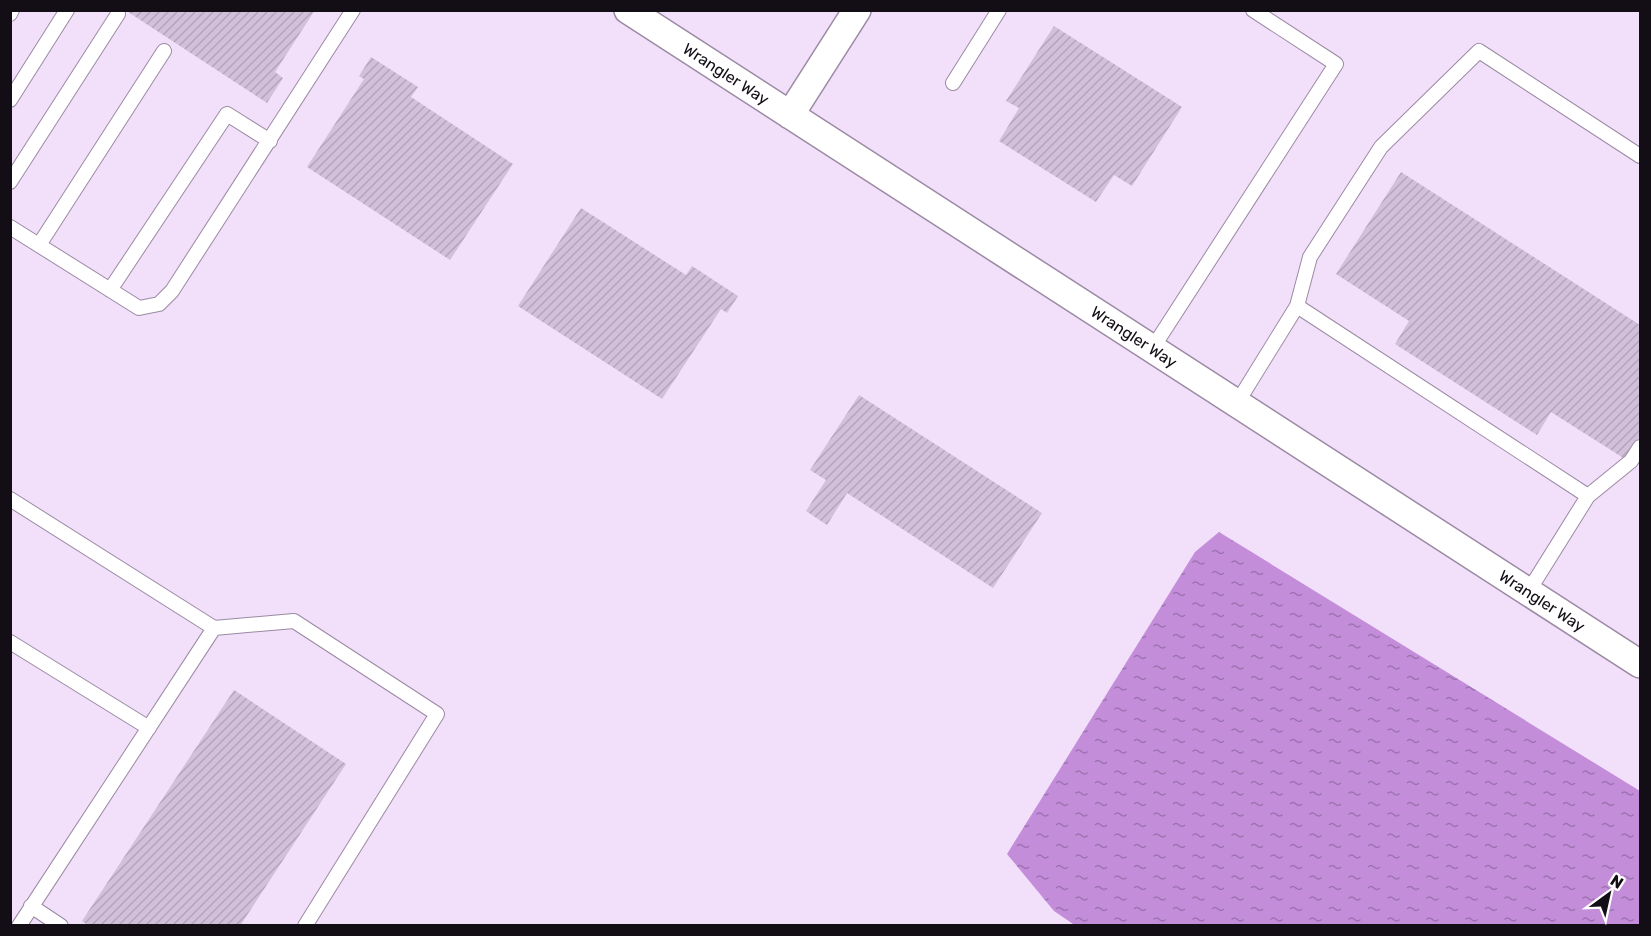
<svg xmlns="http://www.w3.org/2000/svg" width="1651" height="936" font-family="Rubik,sans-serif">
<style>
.water{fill:url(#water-ripples)}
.building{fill:url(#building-hatch)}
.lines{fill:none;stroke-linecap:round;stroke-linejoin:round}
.lane-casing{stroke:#9b8aa3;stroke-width:16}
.street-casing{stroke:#9b8aa3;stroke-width:30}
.lane{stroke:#fff;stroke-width:14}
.street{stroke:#fff;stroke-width:27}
.labels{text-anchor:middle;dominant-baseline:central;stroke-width:4.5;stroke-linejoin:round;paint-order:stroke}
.street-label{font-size:16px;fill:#130d15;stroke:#fff}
</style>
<defs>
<pattern id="water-ripples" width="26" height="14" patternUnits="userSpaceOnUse" patternTransform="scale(1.5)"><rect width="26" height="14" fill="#c38dda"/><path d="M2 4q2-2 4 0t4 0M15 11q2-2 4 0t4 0" fill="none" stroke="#9d72b0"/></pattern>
<pattern id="building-hatch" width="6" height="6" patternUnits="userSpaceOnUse" patternTransform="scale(1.5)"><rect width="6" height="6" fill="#d2c0db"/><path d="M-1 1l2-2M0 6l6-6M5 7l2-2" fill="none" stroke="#b3a4bb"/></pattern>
</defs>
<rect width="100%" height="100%" fill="#f2dffa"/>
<!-- water -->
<path class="water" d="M1219,532L1640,791V925L1076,926L1054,911L1007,854L1195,552Z"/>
<!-- building -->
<path class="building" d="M125,10H315L275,72L283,78L267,103Z
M1054,26L1182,107L1132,186L1114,175L1096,202L999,141L1019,108L1006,101Z
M371,57L418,87L411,97L513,164L450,260L307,167L364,79L359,76Z
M1401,172L1640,325V436L1625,459L1551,412L1537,435L1395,344L1409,321L1336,274Z
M581,208L686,275L692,266L738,296L727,313L721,309L662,399L518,306Z
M859,395L1042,513L993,588L847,493L827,525L806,511L826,480L810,470Z
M234,690L346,764L240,926H89L82,921Z"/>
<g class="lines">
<!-- lane casing -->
<g class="lane-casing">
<path id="lane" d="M10,14L12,10
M953,83L999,10
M10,100L67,10
M10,182L118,14
M10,227L139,308L159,304L172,291L353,10
M39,245L164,51
M110,290L227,114L270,141
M1297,306L1310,257L1381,147L1479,51L1640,156
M1152,349L1336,64L1253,10
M1237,403L1297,306L1588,496L1528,592
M1588,496L1631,461L1640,447
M10,499L214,628
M10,642L149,728
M31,906L61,926
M19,926L214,628L294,621L437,714L305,926"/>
</g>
<!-- street casing -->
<g class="street-casing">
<path id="street" d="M628,10L1640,664
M790,115L857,10"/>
</g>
<!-- lane -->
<use href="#lane" class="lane"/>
<!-- street -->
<use href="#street" class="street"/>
</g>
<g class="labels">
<!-- street labels -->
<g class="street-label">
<text transform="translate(726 74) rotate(33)">Wrangler Way</text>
<text transform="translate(1134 337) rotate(33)">Wrangler Way</text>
<text transform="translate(1542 601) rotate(33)">Wrangler Way</text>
</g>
</g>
<!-- border -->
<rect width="1651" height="936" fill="none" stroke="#130d15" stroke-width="24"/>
<!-- north arrow -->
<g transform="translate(1609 894) rotate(33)" stroke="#ffffff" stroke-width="4.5" paint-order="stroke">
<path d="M0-4.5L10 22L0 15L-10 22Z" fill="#130d15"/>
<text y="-9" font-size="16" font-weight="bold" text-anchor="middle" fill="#130d15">N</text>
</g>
</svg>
